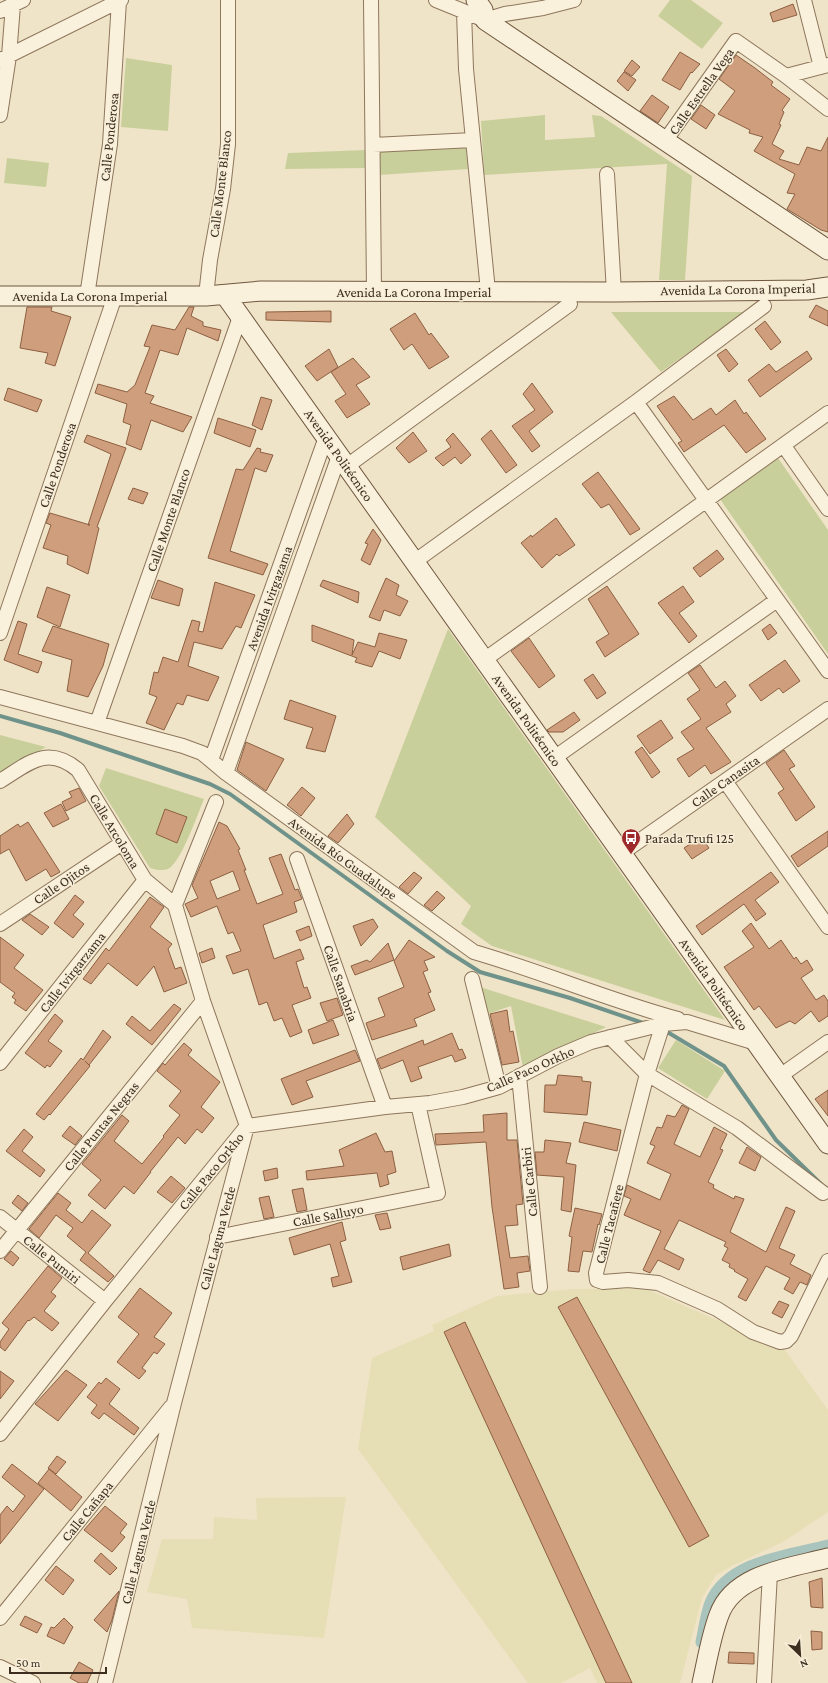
<svg xmlns="http://www.w3.org/2000/svg" width="828" height="1683" font-family="'Crimson Pro',serif">
<style>
.farmland{fill:#e6deb5}
.green{fill:#c9cf9b}
.lines{fill:none;stroke-linecap:round;stroke-linejoin:round}
.stream{stroke:#6f938a;stroke-width:4}
.canal{stroke:#a9c4bc;stroke-width:13}
.building{fill:#cf9f7d;stroke:#8d5f41;fill-rule:evenodd}
.street-casing{stroke:#8d765c;stroke-width:16}
.secondary-casing{stroke:#6f573f;stroke-width:21}
.street{stroke:#faf1dc;stroke-width:14}
.secondary{stroke:#faf1dc;stroke-width:19}
.labels{text-anchor:middle;dominant-baseline:central;stroke-width:3;stroke-linejoin:round;paint-order:stroke}
.street-label{font-size:14px;fill:#3d2e20;stroke:#f7eed8}
.poi-label{font-size:14px;fill:#3d2e20;stroke:#f7eed8;text-anchor:start}
</style>
<rect width="100%" height="100%" fill="#f0e4c8"/>
<!-- farmland -->
<path class="farmland" d="M644,1288L785,1350L828,1410V1512L783,1542L734,1565L716,1575L702,1598L680,1683H597L590,1668L561,1683H528L358,1449L372,1358L434,1331L432,1325L497,1296L574,1289Z
M346,1497L324,1638L192,1628L187,1599L147,1592L162,1539H213L214,1517L257,1520L256,1498Z"/>
<!-- green -->
<path class="green" d="M670,0H691L723,23L702,49L658,16Z
M126,58L172,65L168,131L121,127Z
M545,115V140L595,137L592,115L601,116L692,176L685,280H659L667,164L484,175L481,121Z
M466,148L468,169L379,175L378,150Z
M366,150V168L285,169L288,153Z
M7,158L49,163L46,187L4,183Z
M611,312H745L661,372Z
M778,458L828,530V654L720,499Z
M448,629L725,1020L492,946L461,924L471,906L375,817Z
M0,735L46,747L0,774Z
M106,768L204,799C198,813 181,863 168,869C162,871 156,870 150,868L99,786Z
M480,987L606,1027L523,1068L511,1006L488,1014Z
M676,1040L725,1071L707,1099L658,1068Z"/>
<g class="lines">
<!-- stream -->
<path class="stream" d="M0,716L60,733L210,784L230,794L447,951L480,972L570,998L643,1023
M669,1033L724,1066L776,1140L821,1184"/>
<!-- canal -->
<path class="canal" d="M702,1642C705,1629 706,1616 711,1603C728,1561 791,1556 828,1546"/>
</g>
<!-- building -->
<path class="building" d="M793,4L797,15L773,22L770,13Z
M680,52L700,64L692,73L691,72L680,90L662,80Z
M736,55L755,68L773,82L771,85L790,99L782,110L784,112L779,124L781,125L772,144L784,151L779,159L799,165L807,147L821,151L828,137V232L821,230L787,209L795,194L787,193L795,174L754,151L763,137L749,133L750,130L718,114L735,91L719,79Z
M632,60L640,67L632,76L624,71Z
M624,72L636,80L628,91L617,81Z
M652,95L669,107L658,123L640,111Z
M701,105L715,115L706,129L691,119Z
M816,305L828,311V326L809,317Z
M27,307H52L51,311L71,317L55,366L45,363L48,353L20,348Z
M189,307H194L191,316L203,322V326L221,330L218,341L187,328L178,355L160,350L145,393L154,396L150,403L192,417L183,432L151,420L141,450L126,444L131,425L123,422L127,404L95,393L98,384L127,392L135,385L150,347L144,346L152,325L175,330Z
M331,311V322L266,320V312Z
M415,313L429,335L431,333L449,357L429,369L412,344L404,350L390,329Z
M765,321L781,342L771,350L755,329Z
M329,349L338,367L317,381L305,366Z
M726,349L738,364L729,372L717,355Z
M807,351L812,359L760,397L748,380L769,364L776,372Z
M353,358L370,377L356,385L370,404L347,418L335,401L346,394L331,372Z
M532,383L553,412L529,431L540,446L532,452L512,426L535,410L523,394Z
M8,388L42,400L37,412L4,400Z
M674,396L693,420L711,408L716,415L735,400L744,414L746,412L766,439L746,453L724,425L684,452L678,443L682,441L657,406Z
M261,397L272,400L262,430L252,425Z
M218,418L256,430L250,447L214,433Z
M491,430L517,465L506,473L481,439Z
M413,432L427,451L409,463L396,448Z
M453,433L471,455L461,464L455,457L443,466L435,458L451,447L446,440Z
M87,435L126,448L97,527L99,528L88,574L67,564L68,556L43,548L51,525L46,523L50,513L90,525H88L111,454L84,442Z
M257,448L261,449L260,452L273,455L266,472L255,468L230,551L268,564L263,575L208,558L236,469L243,470Z
M598,472L640,529L630,535L609,504L601,508L582,484Z
M133,488L148,493L143,504L128,499Z
M556,518L575,545L559,556L557,554L542,568L521,543L531,535L532,537Z
M373,529L381,540L370,565L361,560L368,544L365,543Z
M717,550L724,559L700,577L693,568Z
M386,578L399,585L396,595L408,601L400,616L384,610L380,621L369,617Z
M158,580L183,589L179,606L151,598Z
M323,580L359,592L358,603L320,586Z
M215,582L255,595L241,628L236,626L222,649L194,642L188,666L219,677L208,701L187,695L183,705L177,703L164,730L146,723L157,697L149,694L154,672L158,673L163,657L178,662L192,620L200,622L198,631L203,632Z
M607,586L639,634L605,657L596,642L609,634L588,599Z
M683,586L694,602L679,613L697,636L689,643L658,603Z
M47,587L70,595L60,627L37,617Z
M18,621L27,624L18,654L42,662L38,673L4,660Z
M770,624L777,633L768,640L762,630Z
M312,625L354,640L352,655L358,642L375,647L379,633L407,640L400,659L379,651L372,667L355,662L357,658L312,641Z
M53,626L109,644L103,666L88,697L67,691L72,660L42,651Z
M529,638L555,676L539,688L511,651Z
M785,660L800,681L783,693L779,688L761,701L749,685Z
M700,665L716,688L725,681L736,696L726,704L731,712L706,728L731,762L711,774L705,765L689,777L677,759L694,749L681,732L701,719L687,699L700,690L688,673Z
M593,674L606,693L597,699L584,680Z
M290,700L336,716L325,752L306,748L313,728L284,719Z
M574,712L580,720L563,732H549L547,730Z
M661,720L673,738L650,754L637,736Z
M246,742L284,759L266,791L237,770Z
M642,747L660,772L652,778L635,752Z
M784,750L795,766L789,769L815,807L796,821L778,793L784,789L766,763Z
M302,787L315,798L301,816L287,805Z
M79,788L86,801L66,811L62,802L72,797L69,792Z
M61,804L69,819L53,827L44,813Z
M165,809L187,817L177,843L156,834Z
M347,814L354,824L338,843L328,836Z
M28,822L60,872L51,877L46,869L26,881L9,849L0,854V836L18,824L20,827Z
M219,822L227,826L240,849L238,850L246,870H244L257,904L283,894L269,858L281,854L295,890L298,889L302,899L294,902L297,912L263,925L274,959L300,949L304,959L296,962L304,988L307,987L311,998L292,1005L302,1032L290,1037L282,1018L274,1021L267,1002L259,1005L248,969L233,974L226,956L241,951L233,932L228,934L217,906L191,917L185,904L198,898L192,885ZM233,871L240,890L217,899L210,881Z
M828,831V846L798,867L791,856Z
M701,837L709,848L692,859L684,848Z
M414,872L422,878L408,894L399,887Z
M771,872L779,882L755,900L766,914L756,921L744,904L702,935L696,926Z
M437,891L445,898L432,911L424,905Z
M75,895L84,902L73,915L84,924L73,938L54,923Z
M150,897L164,907L150,927L172,944L168,949L175,969L181,967L187,983L164,992L154,966L137,986L108,963L91,984L83,979L106,948L109,951Z
M30,914L49,927L42,935L22,920Z
M373,919L378,927L361,946L353,926Z
M751,923L769,949L781,940L794,959L796,957L801,964L807,960L813,970L801,978L816,1000L824,995L828,1001V1016L819,1022L811,1011L795,1024L790,1021L776,1028L759,1006L754,1010L724,967L754,947L742,931Z
M309,926L312,936L300,941L296,931Z
M0,937L24,955L14,968L43,990L26,1011L14,1003L16,1000L12,997L15,993L0,982Z
M409,940L435,957L424,961L428,970L423,972L431,992L428,993L435,1010L414,1019L417,1026L372,1040L366,1023L385,1016L378,998L404,987L394,961Z
M388,943L394,960L355,975L351,966L367,960L370,962Z
M212,948L215,958L202,963L199,953Z
M337,998L343,1015L327,1021L320,1003Z
M174,1004L181,1009L152,1045L126,1024L132,1016L150,1031Z
M507,1010L510,1032L513,1031L519,1062L502,1065L490,1014Z
M55,1014L63,1021L48,1041L62,1051L50,1067L47,1065L45,1068L25,1053Z
M333,1020L339,1035L313,1044L308,1030Z
M103,1030L111,1037L89,1065L85,1061L90,1066L50,1115L49,1114L44,1120L36,1114L81,1058L83,1060Z
M452,1033L459,1050L462,1049L466,1058L455,1062L452,1055L418,1067L422,1078L411,1082L403,1060L381,1069L377,1059L423,1040L424,1045Z
M184,1043L192,1050L188,1055L220,1082L201,1107L214,1118L202,1133L197,1129L185,1144L178,1137L150,1172H151L134,1194L124,1186L105,1209L88,1195L101,1180L82,1164L122,1115L129,1121L114,1141L142,1164L164,1137L163,1136L180,1115L169,1106L181,1091L157,1071L163,1063L165,1065Z
M355,1050L360,1061L306,1081L313,1097L292,1105L281,1079Z
M558,1075L582,1077V1081L591,1082L587,1115L544,1112L545,1085H556Z
M828,1090V1116L815,1099Z
M682,1105L689,1109L674,1144L700,1157L714,1127L727,1134L720,1149L723,1150L708,1182L714,1185L713,1188L734,1199L735,1196L744,1199L730,1232L766,1252L786,1207L795,1211L779,1248L795,1255L790,1264L811,1275L807,1285L800,1282L793,1294L784,1289L790,1278L766,1266L746,1301L738,1297L748,1279L734,1271L735,1270L729,1267L730,1264L722,1260L728,1248L724,1246L726,1242L679,1220L664,1249L684,1259L679,1270L658,1260L650,1273L643,1270L661,1231L624,1215L631,1199L624,1196L627,1185L660,1200L671,1174L647,1163L655,1146L650,1144L657,1127L662,1128L667,1115L675,1117Z
M507,1113V1140H517L523,1204L516,1205L518,1225L505,1226L510,1258L528,1256L530,1271L517,1273L519,1287L504,1289L492,1207L486,1142L436,1145L435,1134L484,1132L483,1115Z
M584,1122L621,1130L617,1151L579,1142Z
M70,1126L82,1136L75,1145L62,1136Z
M24,1129L33,1137L22,1151L45,1170L40,1177L6,1151Z
M376,1133L385,1152L392,1151L396,1172L387,1175L389,1184L380,1187L377,1173L307,1180L306,1171L344,1166L339,1150Z
M545,1140L571,1143L566,1163L576,1165L571,1212L561,1210L564,1177L537,1175L535,1152H544Z
M747,1147L761,1157L755,1171L739,1163Z
M277,1168L278,1178L265,1181L263,1171Z
M171,1176L185,1188L172,1203L157,1192Z
M303,1188L307,1210L297,1212L292,1190Z
M58,1193L71,1203L66,1210L82,1223L92,1210L111,1225L88,1253L114,1276L108,1282L80,1260L86,1252L67,1236L73,1228L56,1215L39,1238L29,1229Z
M18,1195L28,1203L22,1211L12,1203Z
M269,1196L274,1217L264,1219L259,1198Z
M575,1208L602,1214L599,1225L598,1224L592,1252L583,1251L579,1272L568,1271L572,1237L569,1236Z
M387,1213L391,1228L380,1230L375,1215Z
M342,1222L346,1240L340,1242L352,1282L333,1287L331,1278L339,1276L330,1244L294,1255L289,1238Z
M449,1244L451,1256L403,1270L400,1257Z
M11,1251L19,1258L13,1266L4,1259Z
M48,1266L62,1278L51,1292L56,1296L44,1311L59,1323L52,1331L34,1317L29,1321L28,1320L5,1351L0,1347V1342L9,1329L2,1323Z
M140,1288L172,1313L154,1337L165,1344L157,1354L154,1352L142,1368L146,1371L139,1379L117,1362L139,1334L118,1317Z
M577,1297L709,1536L689,1547L558,1307Z
M779,1301L789,1305L782,1318L772,1313Z
M465,1322L632,1683H606L444,1332Z
M66,1370L87,1385L58,1421L35,1404Z
M0,1371L14,1381L0,1399Z
M106,1378L120,1389L109,1404L139,1428L134,1435L104,1413L99,1419L91,1413L97,1405L87,1397L99,1382L101,1384Z
M57,1456L66,1462L56,1474L48,1468Z
M12,1464L44,1489L0,1544V1515L7,1506L13,1512L25,1496L2,1477Z
M49,1469L82,1497L71,1511L38,1483Z
M105,1506L127,1524L120,1533L125,1537L112,1552L84,1530Z
M101,1553L117,1568L110,1575L94,1561Z
M56,1566L74,1580L63,1595L45,1580Z
M822,1578L823,1608L811,1607L809,1582Z
M119,1591L112,1620L107,1632L94,1620Z
M25,1616L42,1624L37,1633L20,1625Z
M64,1618L73,1627L64,1644L47,1636L51,1627L54,1628Z
M811,1631L822,1632V1649L812,1650Z
M729,1652L754,1653V1664L728,1663Z
M79,1662L93,1670L87,1683H79L70,1678Z"/>
<g class="lines">
<!-- street casing -->
<g class="street-casing">
<path id="street" d="M371,0L374,292
M436,0L485,20L505,14L543,8L574,0
M804,0L821,67
M0,11L23,0
M464,12L466,69L488,291
M0,60L121,0
M786,76L828,65
M0,115L9,56L13,5
M665,141L736,41L786,76L828,109
M373,145L473,140
M607,174L614,292
M87,296L110,144L119,1
M206,296L210,260L223,189L228,144V0
M636,402L828,671
M784,446L828,509
M347,466L570,304
M414,562L636,402L764,306
M0,633L115,296
M484,660L828,413
M0,697L183,746L202,753L226,773L474,952C543,972 608,1000 678,1019
M97,723L240,317
M554,758L777,600
M211,760L326,437
M226,773L339,456
M0,781C28,764 47,744 78,770L145,880L175,905
M725,781L828,927
M622,853L828,709
M297,859L385,1107
M0,924L122,843
M472,979L499,1087
M663,1024L647,1074L596,1273L597,1280L603,1282L628,1280L658,1283L717,1309L753,1332L780,1342L786,1341L791,1336L828,1261
M610,1037L647,1074L737,1128L823,1193
M0,1063L145,880
M519,1076L540,1287
M780,1076L828,1042
M0,1217L105,1301
M217,1237L438,1193L418,1104
M0,1251L203,1001
M0,1434L105,1301L247,1126L385,1107L430,1103L463,1097L499,1087L558,1056L591,1042L663,1024L687,1022L756,1043
M0,1618L171,1407
M0,1667L33,1683
M105,1683L174,1403L247,1126L203,1001L175,905L216,802
M764,1683L770,1573"/>
</g>
<!-- secondary casing -->
<g class="secondary-casing">
<path id="secondary" d="M476,0L483,10L485,20L828,250
M225,295L828,1144
M0,296H206L261,291L614,292L807,290L828,287
M702,1683C707,1661 711,1636 719,1615C734,1573 791,1568 828,1558"/>
</g>
<!-- street -->
<use href="#street" class="street"/>
<!-- secondary -->
<use href="#secondary" class="secondary"/>
</g>
<!-- icons -->
<defs>
<g id="bus-pin" transform="scale(1)"><path d="M0 17L-7.5 6A9.5 9.5 0 1 1 7.5 6Z" fill="#9e2a2b" stroke="#f7eed8"/><path d="M-5-6H5V4H4V6H2V4H-2V6H-4V4H-5ZM-3.5-4V0h7V-4ZM-3.5 1.2v1.5H-2V1.2ZM2 1.2v1.5H3.5V1.2Z" fill="#fff"/></g>
</defs>
<g fill-rule="evenodd">
<use href="#bus-pin" x="631" y="838"/>
</g>
<g class="labels">
<!-- street labels -->
<g class="street-label">
<text transform="translate(701 91) rotate(-55)">Calle Estrella Vega</text>
<text transform="translate(109 137) rotate(-84)">Calle Ponderosa</text>
<text transform="translate(220 184) rotate(-83)">Calle Monte Blanco</text>
<text transform="translate(738 289) rotate(-1)">Avenida La Corona Imperial</text>
<text x="414" y="292">Avenida La Corona Imperial</text>
<text x="90" y="296">Avenida La Corona Imperial</text>
<text transform="translate(339 455) rotate(55)">Avenida Politécnico</text>
<text transform="translate(57 465) rotate(-71)">Calle Ponderosa</text>
<text transform="translate(168 520) rotate(-71)">Calle Monte Blanco</text>
<text transform="translate(269 598) rotate(-70)">Avenida Ivirgazama</text>
<text transform="translate(527 720) rotate(55)">Avenida Politécnico</text>
<text transform="translate(725 781) rotate(-35)">Calle Canasita</text>
<text transform="translate(115 831) rotate(59)">Calle Arcoloma</text>
<text transform="translate(343 858) rotate(36)">Avenida Río Guadalupe</text>
<text transform="translate(61 883) rotate(-34)">Calle Ojitos</text>
<text transform="translate(72 972) rotate(-52)">Calle Ivirgarzama</text>
<text transform="translate(341 983) rotate(71)">Calle Sanabria</text>
<text transform="translate(714 984) rotate(55)">Avenida Politécnico</text>
<text transform="translate(530 1069) rotate(-24)">Calle Paco Orkho</text>
<text transform="translate(101 1126) rotate(-51)">Calle Puntas Negras</text>
<text transform="translate(211 1171) rotate(-51)">Calle Paco Orkho</text>
<text transform="translate(529 1182) rotate(-96)">Calle Carbiri</text>
<text transform="translate(328 1215) rotate(-11)">Calle Salluyo</text>
<text transform="translate(609 1224) rotate(-76)">Calle Tacañere</text>
<text transform="translate(217 1238) rotate(-75)">Calle Laguna Verde</text>
<text transform="translate(52 1259) rotate(39)">Calle Pumiri</text>
<text transform="translate(87 1511) rotate(-51)">Calle Cañapa</text>
<text transform="translate(138 1552) rotate(-76)">Calle Laguna Verde</text>
</g>
<!-- poi labels -->
<g class="poi-label">
<text x="645" y="838">Parada Trufi 125</text>
</g>
</g>
<!-- north arrow -->
<g transform="translate(800 1655) rotate(155)" stroke="#f7eed8" stroke-width="3" paint-order="stroke">
<path d="M0-3L7 15L0 10L-7 15Z" fill="#3d2e20"/>
<text y="-6" font-size="11" font-weight="bold" text-anchor="middle" fill="#3d2e20">N</text>
</g>
<!-- scale -->
<path d="M10 1667v6h96v-6" fill="none" stroke="#3d2e20" stroke-width="2"/>
<text x="16" y="1667" font-size="12" fill="#3d2e20" stroke="#f7eed8" stroke-width="3" paint-order="stroke">50 m</text>
</svg>
